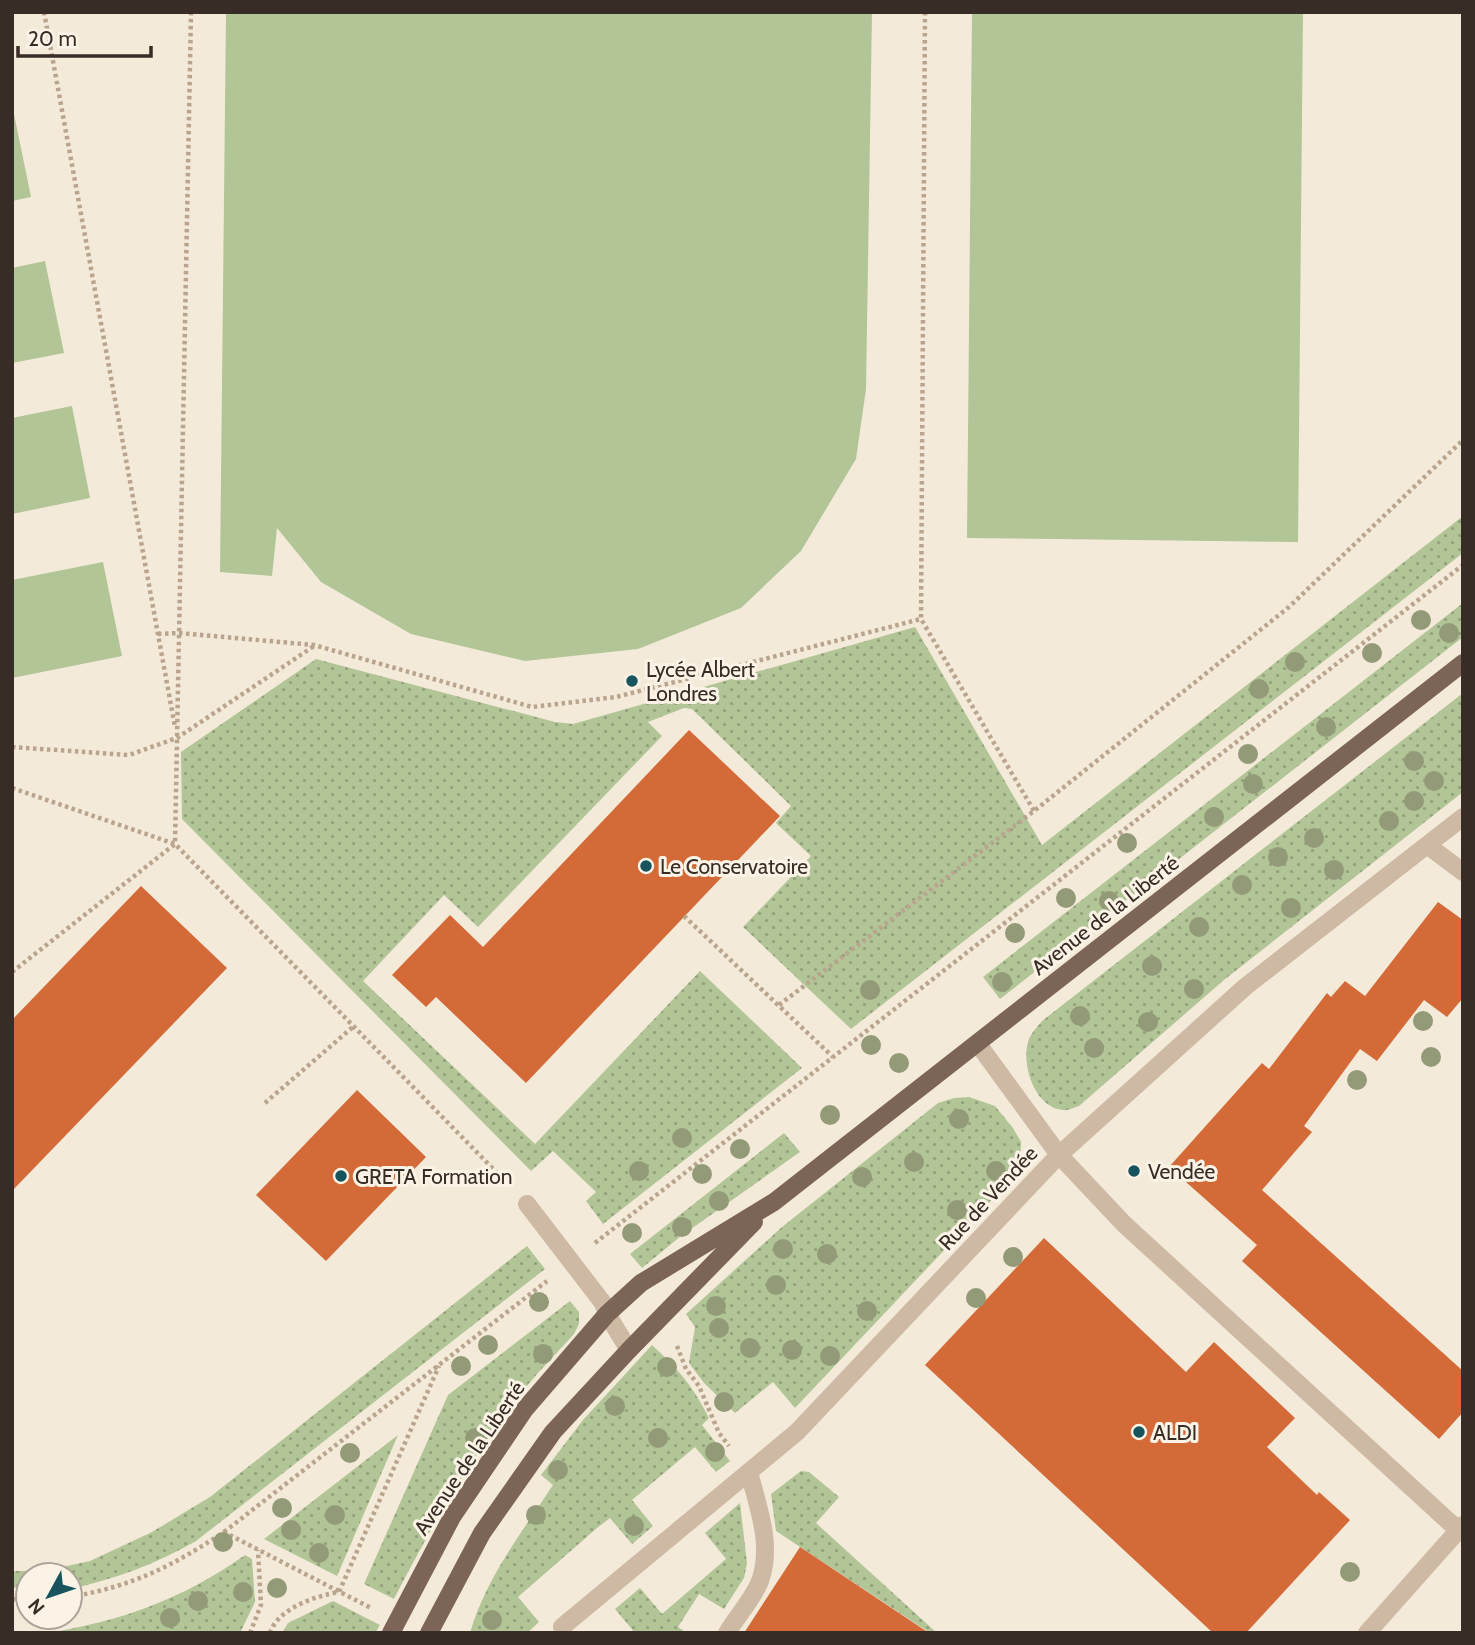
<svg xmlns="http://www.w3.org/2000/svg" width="1475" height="1645" font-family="Cabin,sans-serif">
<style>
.green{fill:url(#green-dots)}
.pitch{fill:#b2c597}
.building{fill:#d36a38}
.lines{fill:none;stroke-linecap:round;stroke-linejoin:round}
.path{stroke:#b9a48e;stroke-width:4.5;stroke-dasharray:3.5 3.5;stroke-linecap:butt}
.service{stroke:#cebaa4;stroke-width:18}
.minor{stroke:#cebaa4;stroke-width:18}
.primary{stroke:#7c6556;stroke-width:18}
.tree{fill:#939a77}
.poi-dot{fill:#17545e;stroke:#fbf3e6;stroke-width:2.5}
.labels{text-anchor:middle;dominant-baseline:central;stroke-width:6;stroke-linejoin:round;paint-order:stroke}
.poi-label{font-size:21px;fill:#382d26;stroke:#fbf3e6;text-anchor:start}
.street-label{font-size:21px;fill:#382d26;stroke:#fbf3e6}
</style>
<defs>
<pattern id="green-dots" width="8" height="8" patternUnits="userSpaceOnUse" patternTransform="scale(1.75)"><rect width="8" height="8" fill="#b2c597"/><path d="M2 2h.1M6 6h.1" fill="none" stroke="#92a07b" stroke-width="1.8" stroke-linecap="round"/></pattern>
</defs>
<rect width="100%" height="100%" fill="#f4ead9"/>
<!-- green -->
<path class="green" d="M1463,516V553L851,1029L743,927L811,856L776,823L791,806L692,709L684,708L648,722L662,736L478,927L444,895L363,981L535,1144L700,971L802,1068L603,1224L586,1201L596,1192L553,1151L531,1171L182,819L181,752L316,659L555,722L573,724L915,627L1042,845Z
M1463,603V637L1000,999L983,977Z
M1463,693V792L1224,980L1079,1106C1075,1107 1067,1111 1063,1110C1034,1108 1020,1062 1029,1039C1032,1032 1038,1026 1042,1021Z
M969,1097L995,1106L1013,1128L1021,1142L1020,1170L795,1408L773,1382L735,1413L704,1383L689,1363L695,1327L686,1314L782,1227L938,1103L954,1098Z
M784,1133L800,1152L681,1236L642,1268L630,1254Z
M527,1246L545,1269L196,1541C156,1564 115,1579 70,1589V1575H28V1590L12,1587V1571H44L90,1561L152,1532L210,1497Z
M570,1301L579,1312V1324L574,1334C555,1355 534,1376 517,1398C469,1461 430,1529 394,1599L364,1584L448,1395Z
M652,1345C678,1369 693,1386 709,1418L702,1425L730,1461L716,1472L695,1447L632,1500L653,1526L632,1544L610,1518L597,1528L518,1597L539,1622L527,1633H470C486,1578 522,1532 553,1485L541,1475L583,1420Z
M398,1435L337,1576L264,1539Z
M801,1471L809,1472L839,1497L816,1523L937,1633H930L776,1531L771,1494Z
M740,1503L747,1563L744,1578L724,1609L699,1594L678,1627L687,1633H635L615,1609L640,1588L662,1614L726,1559L705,1533Z
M245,1555L252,1559L255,1602L240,1633H47C122,1621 183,1599 245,1555Z
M333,1601L380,1625L375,1633H282L288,1623Z"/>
<!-- pitch -->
<path class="pitch" d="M226,12H872L866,389L856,459L801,551L741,608L638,649L525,661L411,634L321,582L277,528L272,576L220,572Z
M972,12H1303L1298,542L967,538Z
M12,104L31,197L12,201Z
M45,261L64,353L12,363V268Z
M72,406L90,498L12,514V418Z
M103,562L122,656L12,678V580Z"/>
<!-- building -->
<path class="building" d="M689,730L780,816L526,1083L436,997L426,1007L392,975L450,915L483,947Z
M141,886L227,968L12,1191V1020Z
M1438,902L1463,920V998L1447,1017L1424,1000L1377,1061L1360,1049L1304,1126L1312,1132L1262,1190L1463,1371V1412L1439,1439L1242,1261L1257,1245L1169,1167L1262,1063L1269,1069L1327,993L1331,997L1345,981L1365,996Z
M357,1090L426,1157L326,1261L256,1195Z
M1044,1238L1186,1372L1214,1342L1295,1418L1267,1447L1317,1495L1319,1492L1350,1520L1246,1633H1213L925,1365Z
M800,1547L929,1633H744Z"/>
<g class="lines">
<!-- path -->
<path class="path" d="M44,12L175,727
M925,12L921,619L1034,811
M158,634L179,633L314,645L532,707L616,697L921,619
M12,747L129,755L177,738L314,646
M12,788L175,844L507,1183
M684,916L833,1057
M12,972L175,844L191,12
M779,1005L1034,811L1289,607L1463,440
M265,1103L354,1026
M595,1243L1463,565
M677,1346L686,1369L699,1386L719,1433L729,1446
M224,1532L547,1281
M70,1597C133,1586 171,1567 224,1532L371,1608
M12,1599L28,1600
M250,1633L261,1605L258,1550
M270,1633C278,1608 316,1596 339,1592L439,1366"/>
<!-- service -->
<path class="service" d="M527,1204L603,1303L607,1314L629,1350
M727,1633C737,1616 753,1599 760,1581C773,1545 758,1507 749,1472"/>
<!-- minor -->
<path class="minor" d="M1427,845L1463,872
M978,1044L1059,1155L1124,1224L1458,1530
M562,1627L797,1432L1059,1155L1245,987L1463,817
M1367,1633L1463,1525"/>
<!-- primary -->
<path class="primary" d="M391,1633L452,1517L525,1409L607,1314L641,1283L774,1202L1463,663
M429,1633L482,1533L553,1432L629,1350L754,1222"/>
</g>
<!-- trees -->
<g class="tree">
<circle cx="1421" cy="620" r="10"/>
<circle cx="1449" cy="633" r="10"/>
<circle cx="1372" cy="653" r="10"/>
<circle cx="1295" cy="662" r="10"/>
<circle cx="1259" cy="689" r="10"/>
<circle cx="1326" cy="727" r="10"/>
<circle cx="1248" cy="754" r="10"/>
<circle cx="1414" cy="761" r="10"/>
<circle cx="1434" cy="781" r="10"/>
<circle cx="1253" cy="784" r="10"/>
<circle cx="1414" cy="801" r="10"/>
<circle cx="1214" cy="817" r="10"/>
<circle cx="1389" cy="821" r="10"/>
<circle cx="1314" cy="838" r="10"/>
<circle cx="1127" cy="843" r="10"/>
<circle cx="1278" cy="857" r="10"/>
<circle cx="1334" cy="870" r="10"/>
<circle cx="1242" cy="885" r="10"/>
<circle cx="1066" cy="898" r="10"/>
<circle cx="1109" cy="901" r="10"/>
<circle cx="1291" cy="908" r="10"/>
<circle cx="1199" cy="927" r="10"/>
<circle cx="1015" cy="933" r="10"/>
<circle cx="1152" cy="966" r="10"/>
<circle cx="1002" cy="982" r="10"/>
<circle cx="1194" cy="989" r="10"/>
<circle cx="870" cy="990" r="10"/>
<circle cx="1080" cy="1016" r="10"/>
<circle cx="1423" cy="1021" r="10"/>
<circle cx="1148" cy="1022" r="10"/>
<circle cx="871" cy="1045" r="10"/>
<circle cx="1094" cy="1048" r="10"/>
<circle cx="1431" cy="1057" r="10"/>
<circle cx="899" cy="1063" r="10"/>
<circle cx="1357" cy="1080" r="10"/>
<circle cx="830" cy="1115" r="10"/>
<circle cx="959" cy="1119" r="10"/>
<circle cx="682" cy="1138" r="10"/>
<circle cx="740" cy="1149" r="10"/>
<circle cx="914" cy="1162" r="10"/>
<circle cx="639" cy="1171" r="10"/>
<circle cx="996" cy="1171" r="10"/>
<circle cx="702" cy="1174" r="10"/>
<circle cx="862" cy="1177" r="10"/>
<circle cx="719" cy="1201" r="10"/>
<circle cx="957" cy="1210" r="10"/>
<circle cx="682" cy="1227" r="10"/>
<circle cx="632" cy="1233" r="10"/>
<circle cx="783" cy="1249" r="10"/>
<circle cx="827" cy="1254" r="10"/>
<circle cx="1013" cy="1257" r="10"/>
<circle cx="776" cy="1285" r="10"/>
<circle cx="976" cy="1298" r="10"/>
<circle cx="539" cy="1302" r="10"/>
<circle cx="716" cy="1306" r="10"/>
<circle cx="867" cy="1311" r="10"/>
<circle cx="719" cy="1328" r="10"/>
<circle cx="488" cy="1345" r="10"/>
<circle cx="750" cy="1348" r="10"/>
<circle cx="792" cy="1350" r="10"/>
<circle cx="543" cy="1354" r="10"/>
<circle cx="830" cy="1356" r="10"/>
<circle cx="461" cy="1366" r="10"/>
<circle cx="667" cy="1367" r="10"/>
<circle cx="724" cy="1402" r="10"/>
<circle cx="615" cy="1406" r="10"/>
<circle cx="475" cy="1438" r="10"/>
<circle cx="658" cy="1438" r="10"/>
<circle cx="715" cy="1452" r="10"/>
<circle cx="350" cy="1453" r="10"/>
<circle cx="558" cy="1470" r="10"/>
<circle cx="282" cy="1508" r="10"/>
<circle cx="335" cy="1515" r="10"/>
<circle cx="536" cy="1515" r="10"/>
<circle cx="634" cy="1526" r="10"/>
<circle cx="291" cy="1530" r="10"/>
<circle cx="223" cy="1542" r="10"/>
<circle cx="319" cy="1553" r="10"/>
<circle cx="1350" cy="1572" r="10"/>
<circle cx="277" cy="1588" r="10"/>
<circle cx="243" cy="1592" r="10"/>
<circle cx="198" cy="1601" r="10"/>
<circle cx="170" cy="1618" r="10"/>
<circle cx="492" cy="1620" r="10"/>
</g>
<!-- markers -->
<g class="poi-dot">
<circle cx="632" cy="681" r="7"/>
<circle cx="646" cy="866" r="7"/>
<circle cx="1134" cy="1171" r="7"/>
<circle cx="341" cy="1176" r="7"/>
<circle cx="1139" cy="1432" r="7"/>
</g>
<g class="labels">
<!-- poi labels -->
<g class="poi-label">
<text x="646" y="669">Lycée Albert<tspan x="646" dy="24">Londres</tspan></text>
<text x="660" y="866">Le Conservatoire</text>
<text x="1148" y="1171">Vendée</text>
<text x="355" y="1176">GRETA Formation</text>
<text x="1153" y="1432">ALDI</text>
</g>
<!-- street labels -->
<g class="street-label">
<text transform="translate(1105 915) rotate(-38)">Avenue de la Liberté</text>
<text transform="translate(988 1198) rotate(-47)">Rue de Vendée</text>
<text transform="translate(469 1458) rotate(-56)">Avenue de la Liberté</text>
</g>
</g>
<!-- border -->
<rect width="1475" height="1645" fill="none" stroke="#382d26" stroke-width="28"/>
<!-- north arrow -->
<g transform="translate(49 1596) rotate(230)"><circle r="33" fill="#fbf3e6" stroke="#ada499" stroke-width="2"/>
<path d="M0-5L12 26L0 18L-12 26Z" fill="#17545e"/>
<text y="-10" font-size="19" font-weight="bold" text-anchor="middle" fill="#382d26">N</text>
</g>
<!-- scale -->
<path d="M18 46v10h133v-10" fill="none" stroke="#382d26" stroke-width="3.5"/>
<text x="28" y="46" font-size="21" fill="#382d26" stroke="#fbf3e6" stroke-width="5" paint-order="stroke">20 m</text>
</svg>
